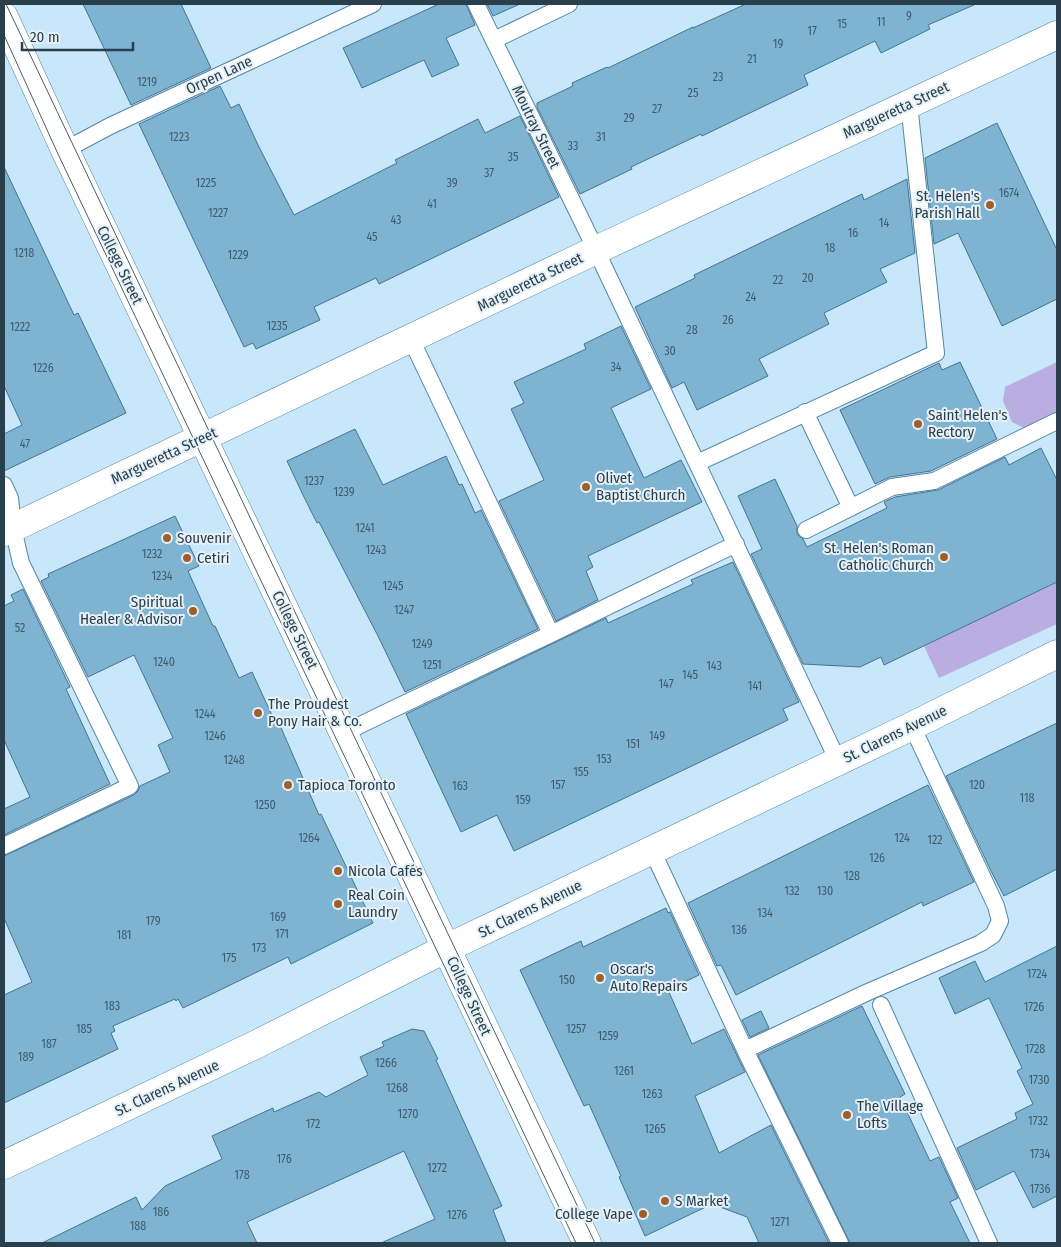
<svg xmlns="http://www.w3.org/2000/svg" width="1061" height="1247" font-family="'Fira Sans Condensed',sans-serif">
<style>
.green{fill:#baade1}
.building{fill:#7fb3d2;stroke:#437491}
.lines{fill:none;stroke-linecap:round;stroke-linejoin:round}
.lane-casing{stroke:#5486a3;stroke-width:18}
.street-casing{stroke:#5486a3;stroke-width:29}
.secondary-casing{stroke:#5486a3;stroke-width:29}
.lane{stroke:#fff;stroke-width:16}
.street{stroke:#fff;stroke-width:28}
.secondary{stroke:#fff;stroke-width:28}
.tram{stroke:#475e6c;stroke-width:1}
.poi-dot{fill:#a05e2b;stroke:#e6f0f7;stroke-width:2}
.labels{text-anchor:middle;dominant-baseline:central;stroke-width:4;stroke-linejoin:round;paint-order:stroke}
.number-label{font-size:12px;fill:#3e5c6e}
.street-label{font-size:15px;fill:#293f4c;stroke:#e6f0f7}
.poi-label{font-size:15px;fill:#293f4c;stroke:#e6f0f7;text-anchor:start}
</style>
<rect width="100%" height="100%" fill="#c8e7fa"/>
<!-- green -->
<path class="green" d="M1057,362V412L1024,428L1012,422L1003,401L1005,387Z
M1057,582V624L939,678L924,646Z"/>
<!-- building -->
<path class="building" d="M83,4H181L211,68L131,105Z
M439,4H466L475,25L446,38L459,65L432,77L424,60L362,88L343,48Z
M487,4H520L493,16Z
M746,4H976L928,25L930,29L881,53L875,41L804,75L808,85L702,136L701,134L631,167L632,169L580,194L537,107V103L573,86L572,83L607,67L608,68L693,27V28Z
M220,86L231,108L239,104L258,145L294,215L397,163L395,160L478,119L485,133L520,116L559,197L379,284L376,278L314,307L320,320L256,349L253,343L244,347L139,124Z
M997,123L1057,250V299L1002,326L958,233L934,244L925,158Z
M4,167L74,315L78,313L126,413L4,471V434L22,425L4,386Z
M907,179L915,253L880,269L887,282L824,313L829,324L759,359L768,376L697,410L684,382L672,388L635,307L695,278L694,275L862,194L864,200Z
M621,326L651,389L611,408L644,478L681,460L702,502L588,556L593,567L586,571L598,600L556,621L499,501L544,480L511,409L524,403L514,382L586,349L584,344Z
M960,362L997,439L931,471L890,477L875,484L840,410L939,363L942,370Z
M355,429L383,485L446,456L459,485L462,484L475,513L481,510L538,629L405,692L378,636L319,522L317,523L303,495L287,461Z
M1041,448L1057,480V582L884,665L881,657L860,667L803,664L751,554L762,549L738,496L775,479L797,526V534L803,539L807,547L887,508L884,502L895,497L938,490L1005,457L1009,465Z
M175,516L199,566L188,571L213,626H215L239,678L252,672L276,724L279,723L319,815L321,814L373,923L291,964L288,957L183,1008L178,999L176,1001L175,999L113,1026L115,1031L111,1033L118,1049L4,1103V995L32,982L4,918V856L134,795L138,791L140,786L170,772L158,745L173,738L134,655L88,677L41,581L49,577L48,574Z
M733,562L799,702L783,709L788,720L514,851L497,815L461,832L406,714L606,618L608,623L693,584L691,580Z
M23,589L70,687L66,689L110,784L4,835V809L30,797L4,740V606L14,601L11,595Z
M1057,723V869L1004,896L992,873L946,776Z
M928,785L974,882L923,906L922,902L736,995L721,965L717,966L688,903Z
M666,908L668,913L670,912L699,975L668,990L692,1044L724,1029L745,1072L695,1096L719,1153L771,1125L829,1243H759L747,1217L712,1204L645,1236L619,1177L621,1176L589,1104L584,1106L520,970L581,941L583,947Z
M1057,946V1196L1033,1208L1014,1171L976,1190L957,1148L1017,1119L1015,1113L1033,1104L1017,1071L1022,1068L989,998L955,1014L939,978L975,961L985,982Z
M862,1006L905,1094L900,1097L930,1161L939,1157L958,1198L950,1202L970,1243H850L758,1055Z
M761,1011L769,1028L750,1037L742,1020Z
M412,1029L424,1031L438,1059L436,1060L502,1206L493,1210L506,1243H381L435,1219L404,1151L247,1222L257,1243H42L136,1197L142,1210L165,1186L222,1159L212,1136L273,1108L274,1112L319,1092L326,1097L368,1075L360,1057L384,1046L382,1042Z"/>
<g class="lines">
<!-- lane casing -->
<g class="lane-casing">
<path id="lane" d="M476,4L596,250L838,761
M494,40L569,4
M65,150L110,126L373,4
M411,339L551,634
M805,412L851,508
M697,463L936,353L909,104
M4,485L10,498L13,528L21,563L130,786L4,846
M806,530L892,487L934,481L1057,421
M344,733L389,711L551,634L736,544
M652,850L745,1050L868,992L981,943L993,935L1000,921L996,906L912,726
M881,1005L989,1243
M745,1050L840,1243"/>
</g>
<!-- street casing -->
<g class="street-casing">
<path id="street" d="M4,532L596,250L1057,35
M4,1165L255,1045L447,948L912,726L1057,654"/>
</g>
<!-- secondary casing -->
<g class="secondary-casing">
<path id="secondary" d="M4,17L65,150L587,1243"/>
</g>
<!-- lane -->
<use href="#lane" class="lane"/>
<!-- street -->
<use href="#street" class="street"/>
<!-- secondary -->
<use href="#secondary" class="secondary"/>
<!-- tram -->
<path class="tram" d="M6,4L595,1243
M4,35L58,154L576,1243"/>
</g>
<!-- markers -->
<g class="poi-dot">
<circle cx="990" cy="205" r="5"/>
<circle cx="918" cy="424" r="5"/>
<circle cx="586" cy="487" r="5"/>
<circle cx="167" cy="538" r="5"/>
<circle cx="944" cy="557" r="5"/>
<circle cx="187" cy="558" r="5"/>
<circle cx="193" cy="611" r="5"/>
<circle cx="258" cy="713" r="5"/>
<circle cx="288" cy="785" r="5"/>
<circle cx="338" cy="871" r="5"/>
<circle cx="338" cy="904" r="5"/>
<circle cx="600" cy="978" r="5"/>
<circle cx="847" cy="1115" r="5"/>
<circle cx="665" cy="1201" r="5"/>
<circle cx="643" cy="1214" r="5"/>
</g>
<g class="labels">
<!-- number labels -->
<g class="number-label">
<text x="909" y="16">9</text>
<text x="881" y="22">11</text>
<text x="842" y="24">15</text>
<text x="812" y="31">17</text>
<text x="778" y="44">19</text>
<text x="752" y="59">21</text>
<text x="718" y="77">23</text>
<text x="147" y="82">1219</text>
<text x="693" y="93">25</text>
<text x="657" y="109">27</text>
<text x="629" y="118">29</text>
<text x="179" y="137">1223</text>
<text x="601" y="137">31</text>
<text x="573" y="146">33</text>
<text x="513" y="157">35</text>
<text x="489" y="173">37</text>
<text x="206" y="183">1225</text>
<text x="452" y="183">39</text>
<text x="1009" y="193">1674</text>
<text x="432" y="204">41</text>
<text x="218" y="213">1227</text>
<text x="396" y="220">43</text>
<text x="884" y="223">14</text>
<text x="853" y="233">16</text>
<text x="372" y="237">45</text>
<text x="830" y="248">18</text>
<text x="24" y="253">1218</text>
<text x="238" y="255">1229</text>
<text x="808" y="278">20</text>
<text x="778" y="280">22</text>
<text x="751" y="297">24</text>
<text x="728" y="320">26</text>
<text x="277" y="326">1235</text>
<text x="20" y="327">1222</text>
<text x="692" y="330">28</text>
<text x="670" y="351">30</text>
<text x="616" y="367">34</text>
<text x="43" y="368">1226</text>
<text x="25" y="444">47</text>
<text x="314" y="481">1237</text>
<text x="344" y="492">1239</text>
<text x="365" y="528">1241</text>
<text x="376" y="550">1243</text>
<text x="152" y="554">1232</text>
<text x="162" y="576">1234</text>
<text x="393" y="586">1245</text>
<text x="404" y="610">1247</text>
<text x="20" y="628">52</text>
<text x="422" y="644">1249</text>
<text x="164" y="662">1240</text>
<text x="432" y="665">1251</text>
<text x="714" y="666">143</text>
<text x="690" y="675">145</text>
<text x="666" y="684">147</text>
<text x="755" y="686">141</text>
<text x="205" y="714">1244</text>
<text x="215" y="736">1246</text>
<text x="657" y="736">149</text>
<text x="633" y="744">151</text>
<text x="604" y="759">153</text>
<text x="234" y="760">1248</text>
<text x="581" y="772">155</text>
<text x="558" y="785">157</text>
<text x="977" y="785">120</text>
<text x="460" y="786">163</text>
<text x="1027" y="798">118</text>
<text x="523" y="800">159</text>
<text x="265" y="805">1250</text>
<text x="309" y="838">1264</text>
<text x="902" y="838">124</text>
<text x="935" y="840">122</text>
<text x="877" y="858">126</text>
<text x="852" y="876">128</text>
<text x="792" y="891">132</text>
<text x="825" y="891">130</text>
<text x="765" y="913">134</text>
<text x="278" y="917">169</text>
<text x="153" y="921">179</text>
<text x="739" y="930">136</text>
<text x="282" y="934">171</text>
<text x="124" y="935">181</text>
<text x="259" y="948">173</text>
<text x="229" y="958">175</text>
<text x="1037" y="974">1724</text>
<text x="567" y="980">150</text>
<text x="112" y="1006">183</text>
<text x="1034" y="1007">1726</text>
<text x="84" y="1029">185</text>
<text x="576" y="1029">1257</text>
<text x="608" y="1036">1259</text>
<text x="49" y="1044">187</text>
<text x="1035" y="1049">1728</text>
<text x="26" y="1057">189</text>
<text x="386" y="1063">1266</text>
<text x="624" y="1071">1261</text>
<text x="1039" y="1080">1730</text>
<text x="397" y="1088">1268</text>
<text x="652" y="1094">1263</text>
<text x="408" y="1114">1270</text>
<text x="1038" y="1121">1732</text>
<text x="313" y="1124">172</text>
<text x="655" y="1129">1265</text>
<text x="1040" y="1154">1734</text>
<text x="284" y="1159">176</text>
<text x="437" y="1168">1272</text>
<text x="242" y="1175">178</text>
<text x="1040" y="1189">1736</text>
<text x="161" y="1212">186</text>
<text x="457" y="1215">1276</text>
<text x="780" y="1222">1271</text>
<text x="138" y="1226">188</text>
</g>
<!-- street labels -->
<g class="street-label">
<text transform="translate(219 75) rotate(-25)">Orpen Lane</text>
<text transform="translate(896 110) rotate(-25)">Margueretta Street</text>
<text transform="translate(536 127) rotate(64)">Moutray Street</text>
<text transform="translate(120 265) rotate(64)">College Street</text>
<text transform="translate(530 282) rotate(-26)">Margueretta Street</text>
<text transform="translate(164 456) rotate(-25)">Margueretta Street</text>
<text transform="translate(295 630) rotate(64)">College Street</text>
<text transform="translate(895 734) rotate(-26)">St. Clarens Avenue</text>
<text transform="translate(530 909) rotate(-26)">St. Clarens Avenue</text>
<text transform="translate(469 996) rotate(65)">College Street</text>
<text transform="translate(167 1088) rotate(-25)">St. Clarens Avenue</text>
</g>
<!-- poi labels -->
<g class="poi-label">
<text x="980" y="196" text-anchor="end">St. Helen's<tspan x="980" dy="17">Parish Hall</tspan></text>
<text x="928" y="415">Saint Helen's<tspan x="928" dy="17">Rectory</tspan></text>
<text x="596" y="478">Olivet<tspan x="596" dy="17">Baptist Church</tspan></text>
<text x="177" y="538">Souvenir</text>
<text x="934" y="548" text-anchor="end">St. Helen's Roman<tspan x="934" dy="17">Catholic Church</tspan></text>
<text x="197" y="558">Cetiri</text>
<text x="183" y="602" text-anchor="end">Spiritual<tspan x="183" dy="17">Healer &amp; Advisor</tspan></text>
<text x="268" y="704">The Proudest<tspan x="268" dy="17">Pony Hair &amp; Co.</tspan></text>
<text x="298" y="785">Tapioca Toronto</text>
<text x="348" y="871">Nicola Cafés</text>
<text x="348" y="895">Real Coin<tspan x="348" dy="17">Laundry</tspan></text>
<text x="610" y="969">Oscar's<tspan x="610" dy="17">Auto Repairs</tspan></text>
<text x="857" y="1106">The Village<tspan x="857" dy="17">Lofts</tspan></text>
<text x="675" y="1201">S Market</text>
<text x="633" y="1214" text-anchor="end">College Vape</text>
</g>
</g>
<!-- border -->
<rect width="1061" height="1247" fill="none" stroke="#293f4c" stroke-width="10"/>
<!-- scale -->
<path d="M22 42v8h111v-8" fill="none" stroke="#293f4c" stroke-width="2.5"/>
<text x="30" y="42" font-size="15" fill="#293f4c" stroke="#e6f0f7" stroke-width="4" paint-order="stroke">20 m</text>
</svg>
